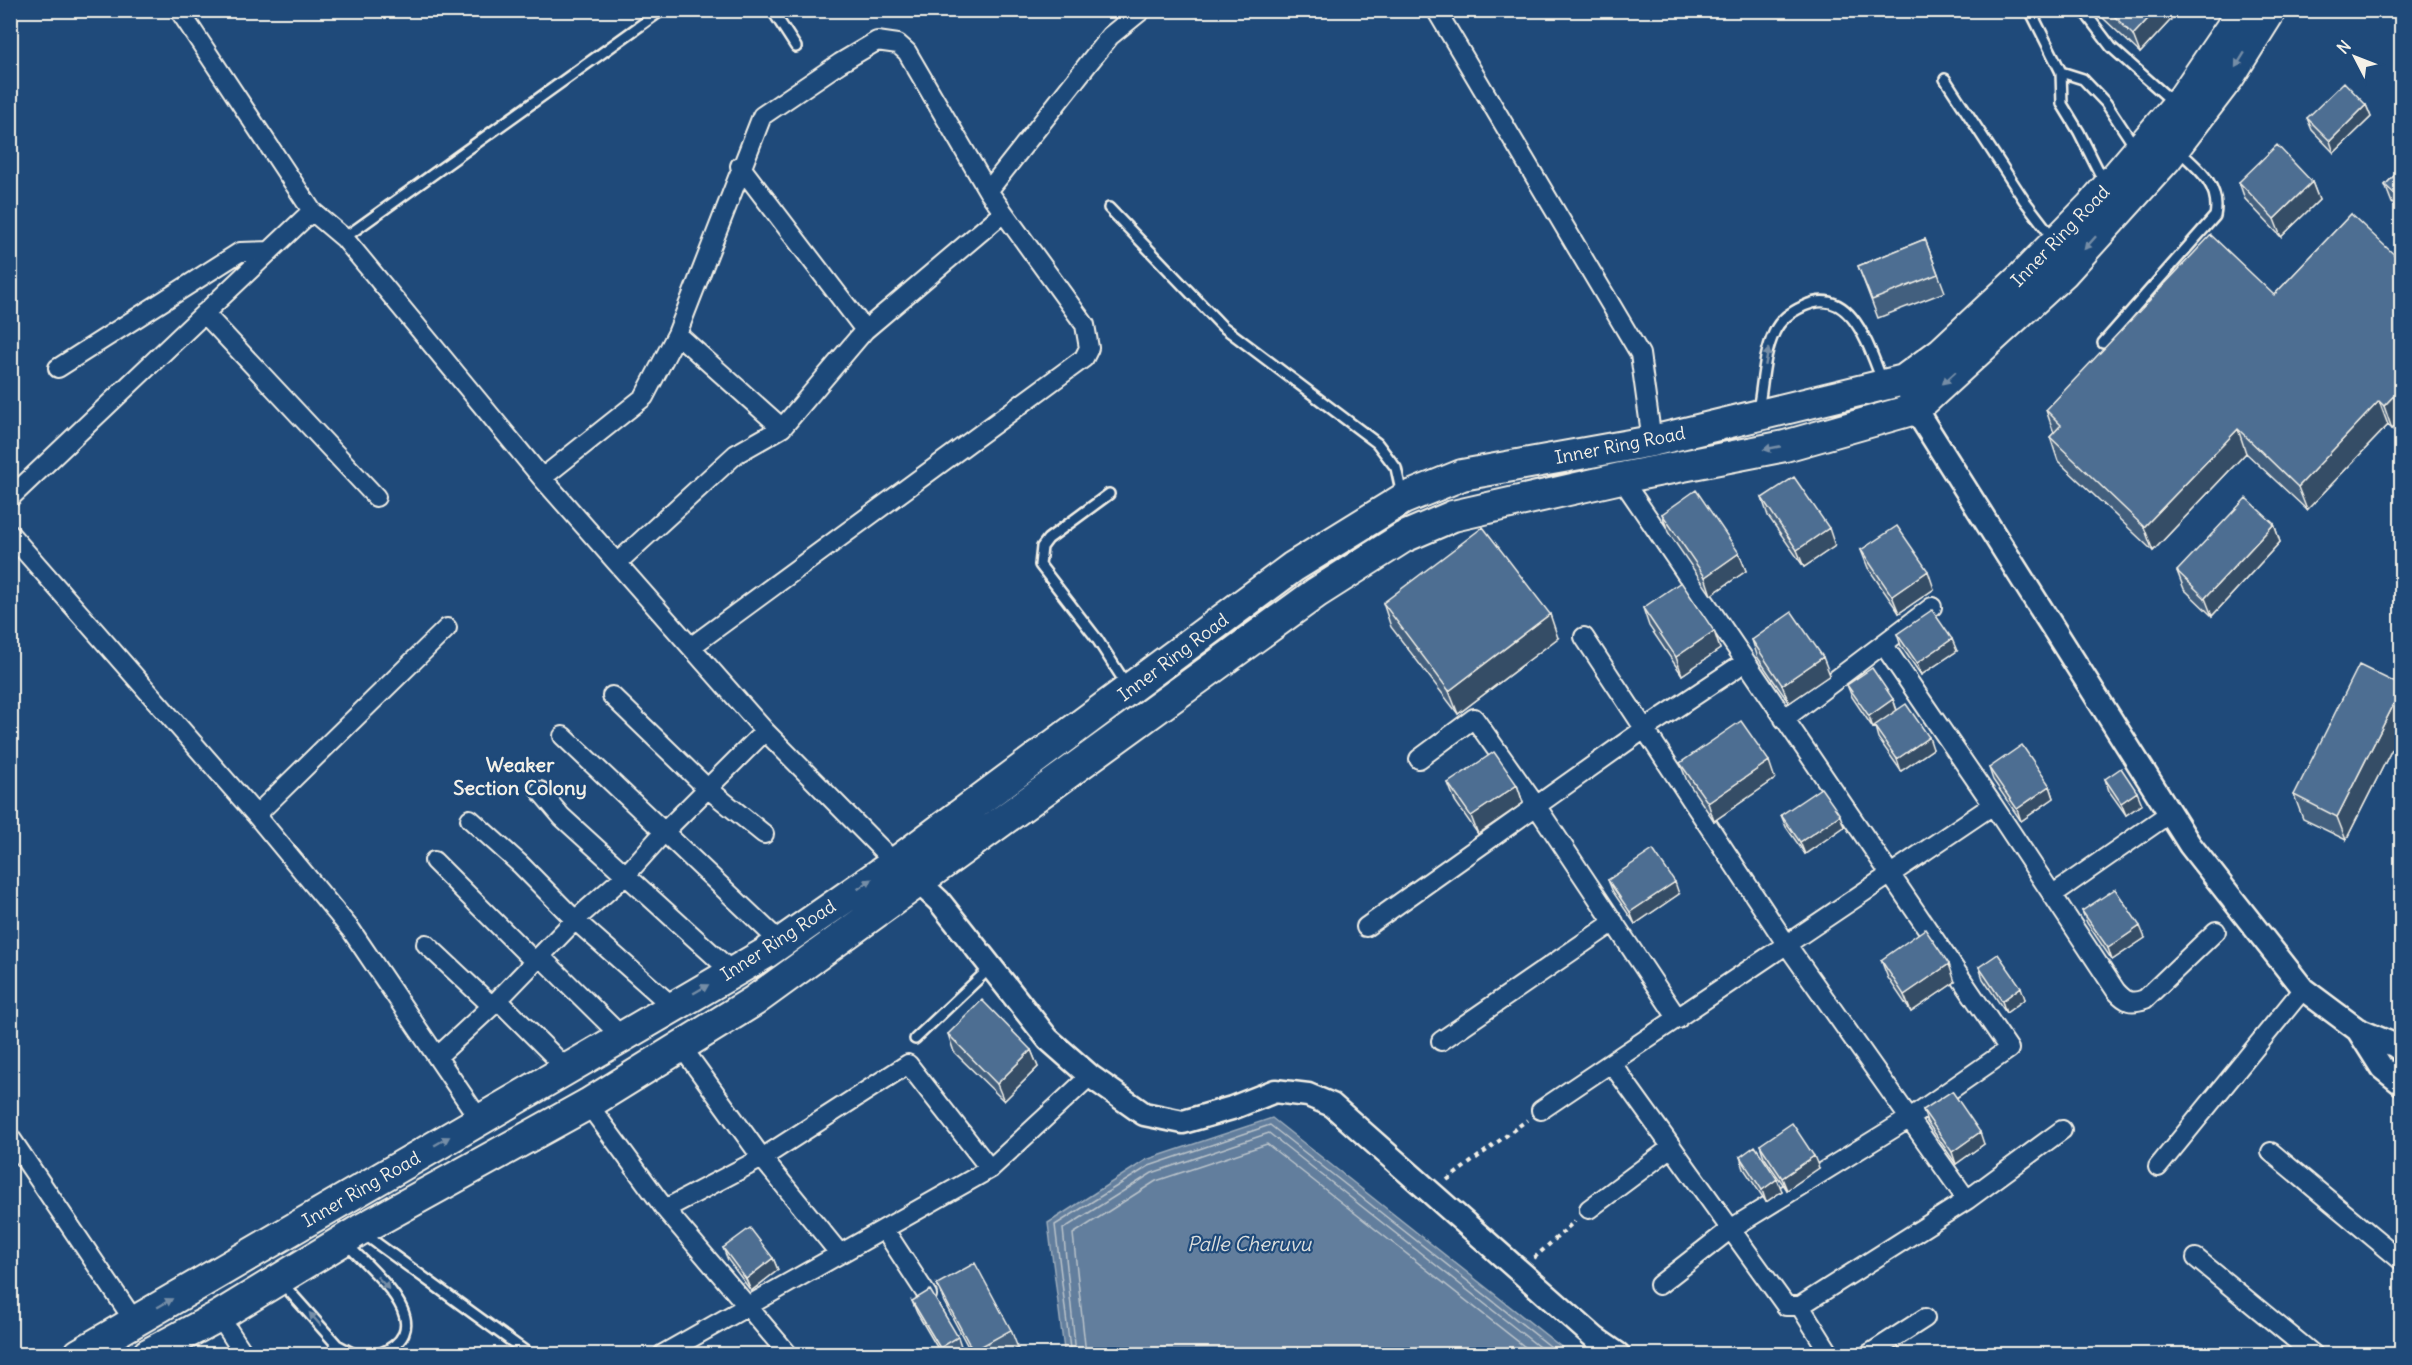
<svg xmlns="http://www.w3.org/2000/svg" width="2412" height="1365" font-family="Delius,sans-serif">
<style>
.water{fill:#627e9d;stroke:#9cacbb;stroke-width:1.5}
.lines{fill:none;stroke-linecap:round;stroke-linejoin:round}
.shore{stroke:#bac3ca;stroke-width:1.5}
.service-casing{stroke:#f4f1e8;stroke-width:14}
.minor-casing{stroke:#f4f1e8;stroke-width:22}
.tertiary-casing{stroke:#f4f1e8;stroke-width:27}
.trunk-casing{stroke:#f4f1e8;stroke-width:34}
.path{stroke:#f4f1e8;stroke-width:4;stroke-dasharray:4.5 4.5;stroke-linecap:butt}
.service{stroke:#1f4a7a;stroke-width:9}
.minor{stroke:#1f4a7a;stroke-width:18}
.tertiary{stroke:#1f4a7a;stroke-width:22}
.trunk{stroke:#1f4a7a;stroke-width:30}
.wall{fill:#425f7e;stroke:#f4f1e8;stroke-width:1.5}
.shaded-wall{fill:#364d66;stroke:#f4f1e8;stroke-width:1.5}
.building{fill:#4d6e92;stroke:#f4f1e8;stroke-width:1.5}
.oneway{fill:#748da6}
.labels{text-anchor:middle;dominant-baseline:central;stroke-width:4.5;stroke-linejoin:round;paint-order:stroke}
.street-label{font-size:18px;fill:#f4f1e8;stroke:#1f4a7a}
.neighbourhood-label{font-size:20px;font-weight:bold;fill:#f4f1e8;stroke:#1f4a7a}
.water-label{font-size:20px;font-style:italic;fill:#dee0dd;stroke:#1f4a7a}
</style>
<rect width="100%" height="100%" fill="#1f4a7a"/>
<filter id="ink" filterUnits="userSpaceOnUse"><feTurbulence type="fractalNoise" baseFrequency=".0167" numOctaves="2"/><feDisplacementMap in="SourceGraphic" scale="12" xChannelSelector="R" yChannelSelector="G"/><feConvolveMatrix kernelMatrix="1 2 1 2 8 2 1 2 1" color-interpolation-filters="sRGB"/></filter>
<g filter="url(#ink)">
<!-- water -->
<path class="water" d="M1272,1118L1570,1354H1055L1064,1350L1048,1223L1146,1160Z"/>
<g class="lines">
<!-- shore -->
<path class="shore" d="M1068,1354L1070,1349L1055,1225L1149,1166L1270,1125L1560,1354
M1076,1354L1063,1229L1152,1173L1269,1133L1548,1354
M1086,1354L1073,1234L1156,1181L1267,1144L1534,1354"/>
<!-- service casing -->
<g class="service-casing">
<path id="service" d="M772,10L796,47
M2030,10L2061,72L2062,104L2079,132L2104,182
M2083,10L2111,47L2173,102
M2061,72L2083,79L2106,103L2135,147
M1945,79L2024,200L2053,238
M1109,208L1222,326L1377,443L1396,468L1402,495
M344,238L662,10
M2103,343L2215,216C2221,186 2199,169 2179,151
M1758,410C1763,385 1763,356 1774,333C1780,319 1791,312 1804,306C1851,284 1869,348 1882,380
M1109,494L1048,539L1042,547L1040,565L1097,639L1128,687
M915,1039L990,968
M364,1234L529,1354
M347,1244C373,1273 444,1327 379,1354
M282,1283L337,1345L354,1354"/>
</g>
<!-- minor casing -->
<g class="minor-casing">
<path id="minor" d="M179,10L312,211L344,238L542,478L765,731L895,863
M1436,10L1640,354L1652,441L1646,448
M740,166L865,330
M988,191L1110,36L1142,10
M204,313L376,497
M677,334L782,428
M58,368L240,252L270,251
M1626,471L1621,478L2009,1049L1910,1118L1732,1228L1659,1285
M542,478L644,397L677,334L762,116L840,63L877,41L898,44L907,52L988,191L1085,325L1089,348L1084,358L692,646
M10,498L312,211
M10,534L256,815L351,930L479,1119
M618,562L736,454L782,428L865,330L1003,213
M1584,637L1787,945L1967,1200L2062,1130
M1883,644L1993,805
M612,696L707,788L764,834
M1784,719L1932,607
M563,736L780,942
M1419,759L1474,718L1537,807L1678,1019
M540,791L562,817L732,972
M256,815L447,628
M470,819L520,864L575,920L672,1006
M434,861L535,962
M2052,895L2170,813
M1366,927L1643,730L1745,662
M426,944L492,1006
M541,957L621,1036
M498,1000L566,1068
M1441,1041L1614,922
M681,1046L762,1158L840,1254
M438,1056L492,1006L575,920L625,876L665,831L765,731
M1612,1064L1786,1306H1800L1967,1200
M588,1104L665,1209L788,1354
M1541,1110L1993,805L2116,991C2126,1002 2131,1004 2145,999L2216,931
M10,1137L135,1322
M2271,1152L2402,1261
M2158,1167L2303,989
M990,1169L1090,1076
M1589,1209L1672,1147
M884,1229L927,1295
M2196,1258L2313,1354
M1800,1306L1830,1354
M219,1316L244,1354
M663,1354L990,1169L908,1064L762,1158L665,1209
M1869,1354L1925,1318"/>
</g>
<!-- tertiary casing -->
<g class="tertiary-casing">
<path id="tertiary" d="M1910,395L1915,409L2190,845L2303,989L2358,1030L2394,1045L2402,1051
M908,872L939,901L1048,1039L1090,1076L1144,1114L1183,1122L1232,1108L1275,1091L1308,1095L1332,1105L1595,1338L1618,1354
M2358,1030L2382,1068L2402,1084"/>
</g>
<!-- trunk casing -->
<g class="trunk-casing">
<path id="trunk" d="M79,1354L766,953L895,863L1293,567L1403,499L1462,475L1652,441L1904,380L1942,352L2018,281L2091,206L2183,98L2243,10
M148,1354L219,1316L360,1230L588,1104L754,1001L1316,593L1404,537L1453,516L1621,478L1785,446L1915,409L2063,273L2167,158L2229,77L2271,10"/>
</g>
<!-- path -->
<path class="path" d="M1447,1180L1527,1120
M1534,1258L1575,1221"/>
<!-- service -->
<use href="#service" class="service"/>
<!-- minor -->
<use href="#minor" class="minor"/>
<!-- tertiary -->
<use href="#tertiary" class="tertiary"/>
<!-- trunk -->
<use href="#trunk" class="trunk"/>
</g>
<!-- wall -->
<path class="wall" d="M2100,10H2180L2140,53L2102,17Z
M2366,105L2371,117L2334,153L2312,130L2307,118Z
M2402,168V212L2392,203L2385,185Z
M2239,182H2312L2319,200L2281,237L2245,199Z
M2351,214L2392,429L2388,425L2307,510L2246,453L2153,551L2058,461L2050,437L2054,433L2046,410L2274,295Z
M1925,239L1945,292L1878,318L1858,266Z
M1762,498L1835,546L1804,567L1768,516Z
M1662,514L1739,553L1746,571L1711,595L1668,532Z
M2274,524L2280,542L2212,616L2184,589L2177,571Z
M1861,550L1934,589L1899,613L1868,568Z
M1383,603L1558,638L1458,714L1391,627Z
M1643,608L1714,631L1720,649L1682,675L1649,626Z
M1897,634L1957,651L1921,675L1901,646Z
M1752,640L1830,675L1789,703L1758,658Z
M1847,685L1893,699L1897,710L1933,749L1901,771L1878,738L1875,727L1873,728L1852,697Z
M2402,686V729L2346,840L2303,819L2294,795Z
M1680,763L1775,779L1714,821L1687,781Z
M1989,768L2050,786L2054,798L2021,821L1993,780Z
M2105,779L2142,804L2126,815L2109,791Z
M1448,783L1517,785L1523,803L1478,834L1455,801Z
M1781,815L1844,827L1805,854L1786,827Z
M1608,880L1679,894L1635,924L1613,892Z
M2082,911L2145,938L2112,960L2087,923Z
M1881,960L1955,982L1911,1012L1888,978Z
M1979,967L2025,999L2006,1013L1983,979Z
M948,1034L1031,1050L1038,1067L1004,1101L954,1052Z
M1923,1110L1984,1144L1956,1164L1927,1122Z
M1760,1145L1819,1168L1787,1190L1764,1157Z
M1740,1157L1782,1191L1766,1202L1744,1169Z
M723,1248L773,1258L778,1270L751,1291L728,1260Z
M937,1284L1011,1330L1018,1348L1005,1354H972L944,1302Z
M912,1301L958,1337L962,1349L953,1354H941L917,1313Z"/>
<!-- shaded-wall -->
<path class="shaded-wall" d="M2156,10H2180L2140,53L2133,35Z
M2366,105L2371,117L2334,153L2330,141Z
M2312,182L2319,200L2281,237L2274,219Z
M2402,387V420L2392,429L2384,406Z
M2379,401L2388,425L2307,510L2298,487Z
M2238,429L2246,453L2153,551L2144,527Z
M2274,524L2280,542L2212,616L2205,598Z
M1829,528L1835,546L1804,567L1797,550Z
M1739,553L1746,571L1711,595L1705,577Z
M1928,571L1934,589L1899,613L1892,596Z
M1550,614L1558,638L1458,714L1449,691Z
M1714,631L1720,649L1682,675L1676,657Z
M1952,639L1957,651L1921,675L1917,663Z
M1823,657L1830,675L1789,703L1782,685Z
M2402,688V729L2346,840L2337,817Z
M1893,699L1897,711L1873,728L1869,716Z
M1929,737L1933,749L1901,771L1897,759Z
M1769,761L1775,779L1714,821L1708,803Z
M1517,785L1523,803L1478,834L1471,816Z
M2050,786L2054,798L2021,821L2017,809Z
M2137,792L2142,804L2126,815L2121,803Z
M1840,815L1844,827L1805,854L1800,842Z
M1675,882L1679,894L1635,924L1630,912Z
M2140,926L2145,938L2112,960L2108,948Z
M1949,964L1955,982L1911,1012L1904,995Z
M2021,987L2025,999L2006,1013L2002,1001Z
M1031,1050L1038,1067L1004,1101L997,1084Z
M1980,1132L1984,1144L1956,1164L1952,1152Z
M1814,1156L1819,1168L1787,1190L1782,1178Z
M1777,1179L1782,1191L1766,1202L1762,1190Z
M773,1258L778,1270L751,1291L746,1279Z"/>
<!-- building -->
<path class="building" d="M2108,10H2156L2133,35Z
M2344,82L2366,105L2330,141L2307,118Z
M2277,145L2312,182L2274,219L2239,182Z
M2402,168V201L2385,185Z
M2351,214L2402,262V387L2384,406L2379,401L2298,487L2238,429L2144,527L2050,437L2061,425L2046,410L2211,235L2274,295Z
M1925,239L1938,274L1872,300L1858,266Z
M1794,477L1829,528L1797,550L1762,498Z
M1696,490L1739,553L1705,577L1662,514Z
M2246,498L2274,524L2205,598L2177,571Z
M1897,526L1928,571L1892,596L1861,550Z
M1483,527L1550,614L1449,691L1383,603Z
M1681,582L1714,631L1676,657L1643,608Z
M1932,610L1952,639L1917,663L1897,634Z
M1792,612L1823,657L1782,685L1752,640Z
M2359,665L2402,686V688L2337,817L2294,795Z
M1872,668L1893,699L1869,716L1847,685Z
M1906,704L1929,737L1897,759L1874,726Z
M1741,721L1769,761L1708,803L1680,763Z
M2022,745L2050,786L2017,809L1989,768Z
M1494,752L1517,785L1471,816L1448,783Z
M2121,768L2137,792L2121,803L2105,779Z
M1821,788L1840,815L1800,842L1781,815Z
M1653,850L1675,882L1630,912L1608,880Z
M2115,889L2140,926L2108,948L2082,911Z
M1925,929L1949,964L1904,995L1881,960Z
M1998,954L2021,987L2002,1001L1979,967Z
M982,1000L1031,1050L997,1084L948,1034Z
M1952,1091L1980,1132L1952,1152L1923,1110Z
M1792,1123L1814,1156L1782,1178L1760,1145Z
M1755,1146L1777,1179L1762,1190L1740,1157Z
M750,1228L773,1258L746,1279L723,1248Z
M975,1263L1011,1330L973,1351L937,1284Z
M930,1290L958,1337L940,1348L912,1301Z"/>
<!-- one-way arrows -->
<defs><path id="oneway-solid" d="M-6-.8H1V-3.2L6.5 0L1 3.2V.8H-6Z" transform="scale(1.5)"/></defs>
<g class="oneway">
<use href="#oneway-solid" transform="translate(2240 60) rotate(122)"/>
<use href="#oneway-solid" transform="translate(2090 243) rotate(132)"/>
<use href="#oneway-solid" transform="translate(1767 357) rotate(-79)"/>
<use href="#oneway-solid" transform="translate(1949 378) rotate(138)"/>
<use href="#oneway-solid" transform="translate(1772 448) rotate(169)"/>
<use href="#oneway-solid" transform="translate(865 884) rotate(-35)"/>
<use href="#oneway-solid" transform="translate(701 989) rotate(-30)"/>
<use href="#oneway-solid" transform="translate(442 1141) rotate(-30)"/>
<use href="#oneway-solid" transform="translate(383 1283) rotate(47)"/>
<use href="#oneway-solid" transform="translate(165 1303) rotate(-30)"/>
<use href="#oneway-solid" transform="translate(315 1319) rotate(-132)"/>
</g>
</g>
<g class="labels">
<!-- street labels -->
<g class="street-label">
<text transform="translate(2060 236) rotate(-46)">Inner Ring Road</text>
<text transform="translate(1620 445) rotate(-11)">Inner Ring Road</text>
<text transform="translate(1173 657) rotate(-37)">Inner Ring Road</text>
<text transform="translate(778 940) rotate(-33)">Inner Ring Road</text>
<text transform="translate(361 1189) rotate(-30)">Inner Ring Road</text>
</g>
<!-- neighbourhood labels -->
<g class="neighbourhood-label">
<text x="520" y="764">Weaker<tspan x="520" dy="23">Section Colony</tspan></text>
</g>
<!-- water labels -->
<g class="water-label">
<text x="1249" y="1243">Palle Cheruvu</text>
</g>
</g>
<!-- margin -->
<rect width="2412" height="1365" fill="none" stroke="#1f4a7a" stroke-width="36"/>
<rect x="18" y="18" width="2376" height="1329" fill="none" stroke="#f4f1e8" stroke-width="2" filter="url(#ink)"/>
<!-- north arrow -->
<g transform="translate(2355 57) rotate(312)" stroke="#1f4a7a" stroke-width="4.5" paint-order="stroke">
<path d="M0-4.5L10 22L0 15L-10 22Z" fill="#f4f1e8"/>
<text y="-9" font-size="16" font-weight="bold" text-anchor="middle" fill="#f4f1e8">N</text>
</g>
</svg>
